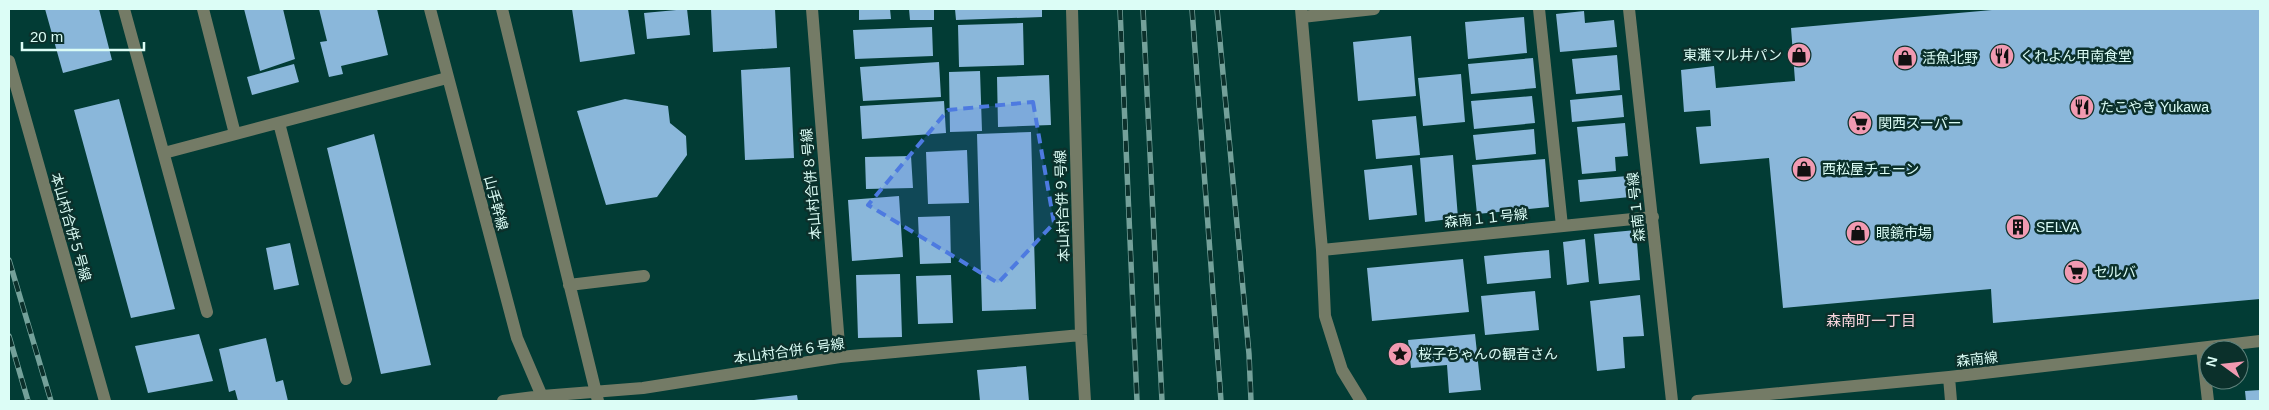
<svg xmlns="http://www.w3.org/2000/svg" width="2269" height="410" font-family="Helvetica,'Noto Sans JP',sans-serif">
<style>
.building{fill:#8ab7da}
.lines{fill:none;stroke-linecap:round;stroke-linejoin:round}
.minor{stroke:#747b66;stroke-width:12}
.rail-casing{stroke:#74a19a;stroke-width:5.5}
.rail{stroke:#0b302b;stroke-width:4;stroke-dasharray:11;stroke-linecap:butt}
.marked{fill:#4d7ae0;fill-opacity:0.2;stroke:#4d7ae0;stroke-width:4;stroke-dasharray:10 6;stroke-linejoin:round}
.labels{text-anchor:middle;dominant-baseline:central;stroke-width:5;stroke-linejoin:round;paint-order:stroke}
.poi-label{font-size:14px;fill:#dcfdf6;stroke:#0b302b;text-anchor:start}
.street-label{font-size:14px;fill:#dcfdf6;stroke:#0b302b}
.neighbourhood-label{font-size:15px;fill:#f8d5dd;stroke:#0b302b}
</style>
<rect width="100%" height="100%" fill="#023c35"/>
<!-- building -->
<path class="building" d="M45,9H99L112,60L63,73Z
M244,9H283L295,59L260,71Z
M319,9H377L388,55L341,66L343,74L329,77L320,42L327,41Z
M572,9H628L635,54L580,62Z
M687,9L690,35L647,39L644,13Z
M711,9H775L777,48L713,52Z
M859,9H890L891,19L859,20Z
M909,9H934V20H910Z
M955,9H1042V17L956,20Z
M2003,9H2260V299L1993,323L1991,289L1783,308L1769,158L1700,164L1696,127L1711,126L1710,110L1684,112L1681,70L1714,66L1716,88L1795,81L1791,28Z
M1584,11L1585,23L1614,20L1617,47L1560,52L1556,14Z
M1524,17L1527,53L1468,59L1465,22Z
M1023,23L1024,65L959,67L958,25Z
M932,27L933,56L855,59L853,30Z
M1411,36L1416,96L1358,101L1353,42Z
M1617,55L1620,90L1576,94L1572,59Z
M1533,58L1536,88L1471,94L1468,64Z
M939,62L941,97L863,101L860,67Z
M294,64L299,82L252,95L247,77Z
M790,67L794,158L745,160L741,70Z
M980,71L982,131L950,132L949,72Z
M1461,74L1465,122L1423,126L1418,78Z
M1049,75L1051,125L998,127L997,77Z
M1622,95L1624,117L1572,122L1570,100Z
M1532,96L1535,123L1474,129L1471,101Z
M119,99L175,309L131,318L74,110Z
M625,99L668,106L670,123L686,136L687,155L657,197L606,205L577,111Z
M944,101L946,133L862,139L860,106Z
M1416,116L1420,155L1376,159L1372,120Z
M1625,123L1628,156L1615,157L1616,171L1582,174L1577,127Z
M1534,129L1536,154L1476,160L1473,135Z
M1031,132L1036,309L982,311L977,134Z
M374,134L431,365L381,374L327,148Z
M967,150L969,203L928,204L926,152Z
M1453,155L1458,218L1425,222L1420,158Z
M911,156L913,188L866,189L865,157Z
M1545,159L1549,207L1477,214L1472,165Z
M1412,165L1417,215L1369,220L1364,170Z
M1628,176L1630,197L1580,202L1578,180Z
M899,196L903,257L852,261L848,200Z
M950,216L951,263L920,264L918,217Z
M1636,230L1640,280L1599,284L1594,234Z
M1585,239L1589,282L1567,285L1563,242Z
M290,243L299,285L274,290L266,248Z
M1549,250L1551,278L1487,284L1484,256Z
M1463,259L1469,312L1372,321L1367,268Z
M900,274L902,337L858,338L856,275Z
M951,275L953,323L918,324L916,276Z
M1535,291L1539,330L1485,335L1481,296Z
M1640,295L1644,336L1623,337L1625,368L1597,371L1590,301Z
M199,334L213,381L148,393L135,346Z
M1475,334L1481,390L1449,393L1447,365L1411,368L1408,340Z
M266,338L276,382L283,380L288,401H238L235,390L229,392L219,349Z
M1026,366L1029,401H980L977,370Z
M2260,390V401H2246L2245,391Z
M797,395L798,401H754V400Z"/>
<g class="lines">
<!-- minor -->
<path class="minor" d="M124,9L207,312
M203,9L235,134
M430,9L517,338L544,401
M502,9L598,401
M812,9L840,357
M1072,9L1081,335L1085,401
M1301,9L1322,250L1325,316L1342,370L1361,401
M1539,9L1562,226
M1629,9L1672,401
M1302,17L1374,9
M9,61L105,401
M279,123L346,379
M164,153L447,78
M1322,250L1653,217
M569,285L644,276
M2202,348L2208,401
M1949,377L1951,401
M503,401L542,396L643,388L840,357L1081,335
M1697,401L1949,377L2260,341"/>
<!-- rail casing -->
<g class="rail-casing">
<path id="rail" d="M1120,9L1137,401
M1143,9L1162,401
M1192,9L1221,401
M1217,9L1249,354L1251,401
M9,260L51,401
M9,336L28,401"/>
</g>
<!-- rail -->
<use href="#rail" class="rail"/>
</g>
<!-- marked area -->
<path class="marked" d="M1033,102L1054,223L998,283L868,205L948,110Z"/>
<!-- icons -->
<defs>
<g id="shop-disc" transform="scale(1.25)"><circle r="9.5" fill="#f19ab1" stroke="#0b302b"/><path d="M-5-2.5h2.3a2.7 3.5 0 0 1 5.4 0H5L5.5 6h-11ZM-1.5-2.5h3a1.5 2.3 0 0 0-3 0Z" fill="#111"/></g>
<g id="restaurant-disc" transform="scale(1.25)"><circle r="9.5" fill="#f19ab1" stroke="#0b302b"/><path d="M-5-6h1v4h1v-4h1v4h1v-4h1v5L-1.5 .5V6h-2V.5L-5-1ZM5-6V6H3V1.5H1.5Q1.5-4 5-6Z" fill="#111"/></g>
<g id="supermarket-disc" transform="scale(1.25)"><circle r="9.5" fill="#f19ab1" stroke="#0b302b"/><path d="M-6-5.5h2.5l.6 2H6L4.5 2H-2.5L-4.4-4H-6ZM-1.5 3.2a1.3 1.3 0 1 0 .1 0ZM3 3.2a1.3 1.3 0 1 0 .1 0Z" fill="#111"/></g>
<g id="building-disc" transform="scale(1.25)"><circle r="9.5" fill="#f19ab1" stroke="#0b302b"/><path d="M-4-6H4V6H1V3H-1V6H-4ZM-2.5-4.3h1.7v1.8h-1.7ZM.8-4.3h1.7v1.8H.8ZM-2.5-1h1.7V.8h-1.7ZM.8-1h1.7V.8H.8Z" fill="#111"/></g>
<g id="sight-disc" transform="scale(1.25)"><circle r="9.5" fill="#f19ab1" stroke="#0b302b"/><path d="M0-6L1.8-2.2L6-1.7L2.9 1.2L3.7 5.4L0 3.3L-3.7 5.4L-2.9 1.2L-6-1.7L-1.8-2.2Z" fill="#111"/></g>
</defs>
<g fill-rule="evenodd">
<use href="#shop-disc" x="1799" y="55"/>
<use href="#restaurant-disc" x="2002" y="56"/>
<use href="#shop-disc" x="1905" y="58"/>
<use href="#restaurant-disc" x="2082" y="107"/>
<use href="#supermarket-disc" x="1860" y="123"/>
<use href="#shop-disc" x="1804" y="169"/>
<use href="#building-disc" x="2018" y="227"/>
<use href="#shop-disc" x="1858" y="233"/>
<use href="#supermarket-disc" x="2076" y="272"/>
<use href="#sight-disc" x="1400" y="354"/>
</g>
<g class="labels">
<!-- poi labels -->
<g class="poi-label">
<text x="1782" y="55" text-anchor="end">東灘マル井パン</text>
<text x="2020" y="56">くれよん甲南食堂</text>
<text x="1922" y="58">活魚北野</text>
<text x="2100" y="107">たこやき Yukawa</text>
<text x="1878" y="123">関西スーパー</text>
<text x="1822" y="169">西松屋チェーン</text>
<text x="2036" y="227">SELVA</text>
<text x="1876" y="233">眼鏡市場</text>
<text x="2094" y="272">セルバ</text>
<text x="1418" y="354">桜子ちゃんの観音さん</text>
</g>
<!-- street labels -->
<g class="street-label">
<text transform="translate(811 184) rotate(-95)">本山村合併８号線</text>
<text transform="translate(496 203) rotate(75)">山手幹線</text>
<text transform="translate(1062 206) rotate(-92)">本山村合併９号線</text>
<text transform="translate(1636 207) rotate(-96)">森南１号線</text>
<text transform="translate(1486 218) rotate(-6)">森南１１号線</text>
<text transform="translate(71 227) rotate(74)">本山村合併５号線</text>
<text transform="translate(789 351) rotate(-8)">本山村合併６号線</text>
<text transform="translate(1977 359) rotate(-6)">森南線</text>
</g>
<!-- neighbourhood labels -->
<g class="neighbourhood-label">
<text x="1871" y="320">森南町一丁目</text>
</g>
</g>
<!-- border -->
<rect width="2269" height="410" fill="none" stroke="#dcfdf6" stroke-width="20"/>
<!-- north arrow -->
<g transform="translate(2224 365) rotate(285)"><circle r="24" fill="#0b302b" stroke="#5f827c"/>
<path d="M0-4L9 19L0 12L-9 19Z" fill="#f19ab1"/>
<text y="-8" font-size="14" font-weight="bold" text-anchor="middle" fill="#dcfdf6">N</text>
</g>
<!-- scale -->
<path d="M22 42v8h122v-8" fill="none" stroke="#dcfdf6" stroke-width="2.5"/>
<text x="30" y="42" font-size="15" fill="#dcfdf6" stroke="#0b302b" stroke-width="4" paint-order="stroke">20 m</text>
</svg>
